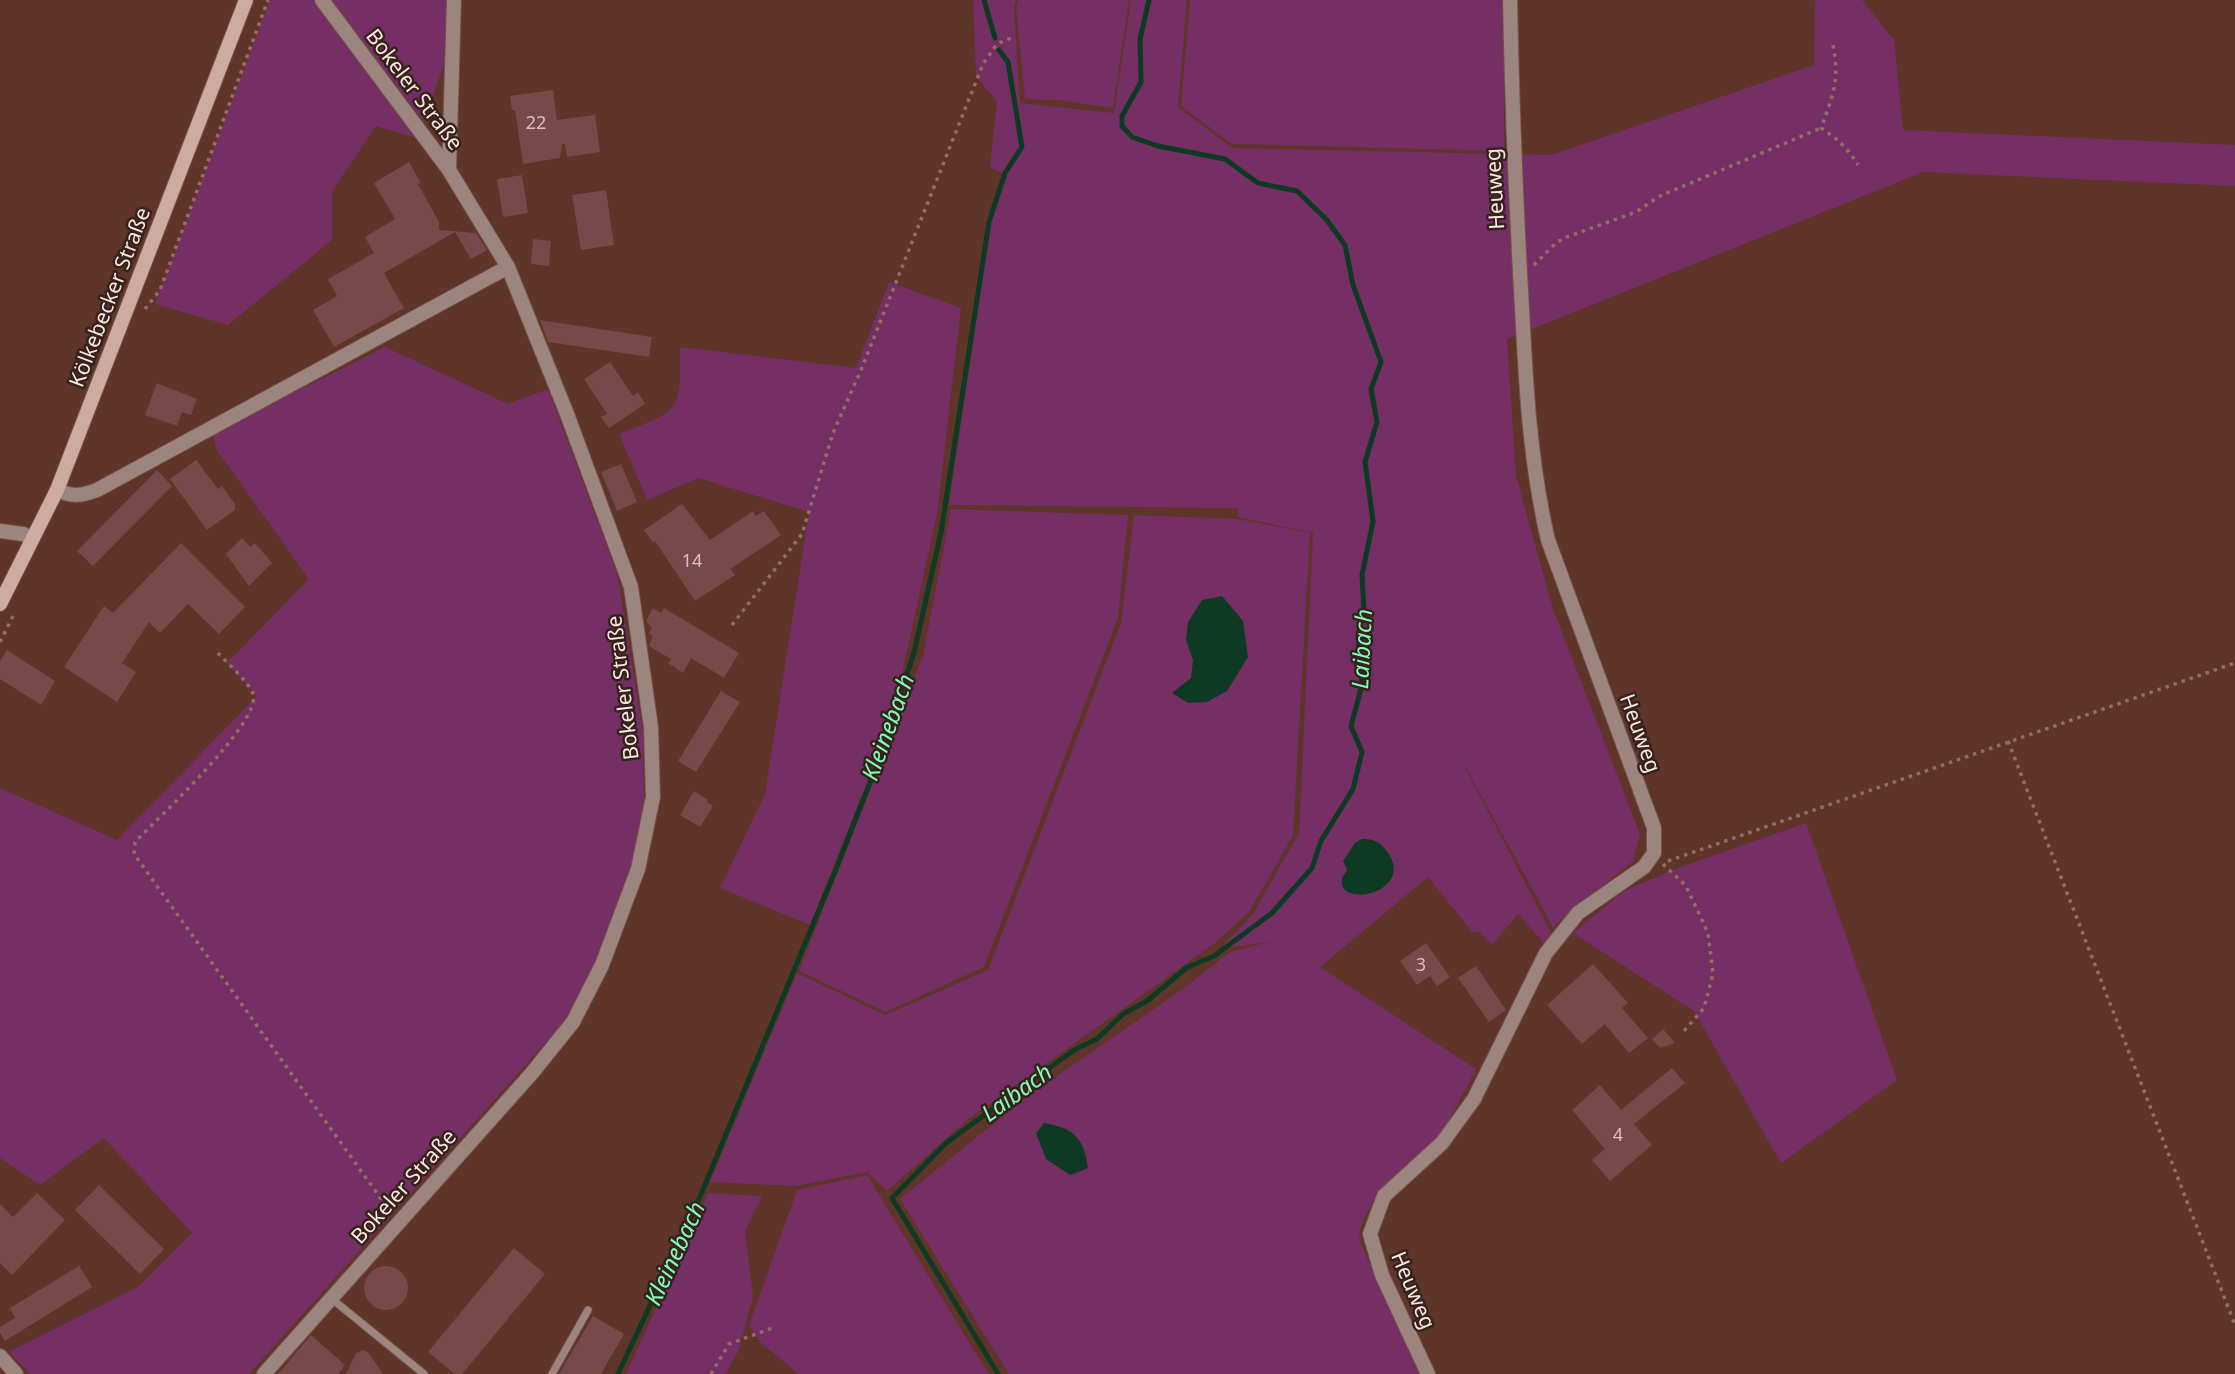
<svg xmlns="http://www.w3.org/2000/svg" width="2235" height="1374" font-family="'Noto Sans',sans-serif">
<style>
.green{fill:#752f65}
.water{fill:#0e3a24}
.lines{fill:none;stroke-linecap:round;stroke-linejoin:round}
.stream{stroke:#0e3a24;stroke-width:5}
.building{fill:#77494a}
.service-casing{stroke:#775146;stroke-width:9}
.minor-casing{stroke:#775146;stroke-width:16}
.secondary-casing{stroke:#775146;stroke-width:16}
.path{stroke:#916e63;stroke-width:3.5;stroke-dasharray:3.5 5;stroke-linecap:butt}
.service{stroke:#9b857e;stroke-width:7}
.minor{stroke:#9b857e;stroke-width:14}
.secondary{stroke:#cdaba0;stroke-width:14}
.labels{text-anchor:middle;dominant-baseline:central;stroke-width:5;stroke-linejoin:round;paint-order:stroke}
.number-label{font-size:18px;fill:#dcc0bb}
.street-label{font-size:21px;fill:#fde7e1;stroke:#36221d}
.water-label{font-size:23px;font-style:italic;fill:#81fdb8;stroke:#36221d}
</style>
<rect width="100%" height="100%" fill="#5e3528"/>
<!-- green -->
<path class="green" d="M270,0H314L417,138L376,126L332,191V240L228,325L155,304Z
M328,0H448L446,58L424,122Z
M973,0H1016L1014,8L1020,103L1114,113L1131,0H1187L1178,107L1232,148L1551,155L1814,65L1815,0H1862L1894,40L1903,130L2235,145V186L1923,172L1507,339L1516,476L1553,609L1640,834L1633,861L1553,927L1453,744L1551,933L1544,943L1518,914L1492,945L1478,931L1474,934L1428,877L1320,967L1476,1069L1443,1132L1375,1199L1362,1221L1359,1240L1421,1374H1009L900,1199L1028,1096L1180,991L1230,952L1273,941L1220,949L1253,914L1299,833L1313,533L1238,517V508L949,505L991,221L1007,175L990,168L997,102L976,76Z
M1018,0H1129L1113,108L1057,100L1025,99L1016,9Z
M1190,0H1504V151L1232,144L1181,106Z
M889,282L961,308L937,514L900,683L872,770L810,925L720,888L765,794L809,512L698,478L647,500L619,434C680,410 681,414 680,347L856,368Z
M385,347L508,404L548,389L617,573L643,732L644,801L631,867L595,962L566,1020L249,1374H30L9,1352L138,1287L192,1233L104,1138L40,1185L0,1158V788L117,840L257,696L227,663L309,579L216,449L213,433Z
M951,509L1128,515L1118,618L984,967L886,1012L799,971L923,656Z
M1134,515L1237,519L1310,533L1293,836L1249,912L1215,943L967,1120L887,1191L867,1172L796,1186L710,1182L797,973L885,1015L988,970L1121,623Z
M1806,823L1897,1080L1781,1163L1694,1011L1573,933L1624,891L1680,867Z
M867,1175L976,1354L989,1374H799L760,1342L749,1325L797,1190Z
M708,1193L762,1196L745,1231L753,1296L739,1350L725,1374H626Z"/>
<!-- water -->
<path class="water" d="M1222,596L1243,621L1248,657L1227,691L1207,702L1188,703L1172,693L1191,678L1193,660L1186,640L1188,622L1202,600Z
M1362,839C1373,839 1379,841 1386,850C1419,892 1336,910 1342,879C1343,875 1346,873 1347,869L1343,861L1355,843Z
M1044,1123C1074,1128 1084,1138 1088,1168L1070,1175L1046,1159L1036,1133Z"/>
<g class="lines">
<!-- stream -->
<path class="stream" d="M984,0L995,38
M618,1374L692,1216L836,869L876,767L914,653L941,532L989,222L1005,173L1022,147L1008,62L999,50
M998,1374L892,1198L946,1143L1074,1050L1097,1039L1123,1014L1147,1001L1186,968L1214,956L1272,913L1312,868L1321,841L1353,789L1362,752L1351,726L1362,685L1358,634L1364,612L1362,575L1373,521L1365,462L1377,422L1371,389L1381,362L1353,285L1345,245L1326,219L1297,191L1258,183L1225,159L1158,146L1132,137L1122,126V116L1141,82L1140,39L1149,0"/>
</g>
<!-- building -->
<path class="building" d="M553,90L557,120L595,115L600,152L567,157L565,144H562L560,158L523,164L515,110H512L510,96Z
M409,162L421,183L418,184L439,222V230L476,233L487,250L471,259L455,232L384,273L404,308L334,347L313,310L337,296L328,279L374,253L365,237L395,219L374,183Z
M522,175L528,213L503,217L497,179Z
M606,190L614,245L581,250L572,195Z
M533,239L551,241L549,266L531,264Z
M540,320L652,337L649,357L548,342Z
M610,362L633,396L638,392L645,404L609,428L601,417L607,414L584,379Z
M157,383L197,399L191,415L182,412L177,426L145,415Z
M196,460L218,489L222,486L235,504V510L207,530L170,479Z
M621,464L637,502L617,511L601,472Z
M157,470L172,486L93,566L77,551Z
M682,504L710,540L753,511L756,516L764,511L781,535L730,569L735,575L695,601L655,541L653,542L644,530Z
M242,538L250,547L255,543L272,563L249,586L226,554Z
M181,543L245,607L219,634L188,604L160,633L149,622L122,663L136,672L117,702L64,667L104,606L113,613Z
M653,608L661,613L664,608L739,653L724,678L691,658L683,673L668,663L671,659L649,646L653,636L649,633L652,628L646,621Z
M7,650L55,681L41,705L0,679V661Z
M721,691L740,702L696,772L678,761Z
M694,791L708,800L707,802L713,806L700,827L680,815Z
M1426,943L1450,977L1437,986L1430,976L1417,985L1400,961Z
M1593,964L1628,1003L1622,1008L1648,1038L1629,1053L1605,1024L1582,1044L1547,1005Z
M1476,966L1506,1010L1489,1022L1458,978Z
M1663,1029L1675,1043L1660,1048L1652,1039Z
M1672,1068L1685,1083L1634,1124L1652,1145L1610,1181L1592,1160L1605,1149L1572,1110L1600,1085L1621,1110Z
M99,1185L164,1249L140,1274L75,1210Z
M37,1193L65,1220L12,1275L0,1263V1204L13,1217Z
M514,1248L545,1274L462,1374H455L428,1352Z
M79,1266L92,1287L5,1341L0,1333V1327L15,1318L10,1308Z
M364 1288a22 22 0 1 1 44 0a22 22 0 1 1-44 0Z
M593,1316L624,1334L601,1374H559Z
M311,1335L345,1365L338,1374H278Z
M364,1350L369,1353L383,1374H346L356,1353Z"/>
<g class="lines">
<!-- service casing -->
<g class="service-casing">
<path id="service" d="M332,1299L424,1374
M552,1374L588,1310"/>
</g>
<!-- minor casing -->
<g class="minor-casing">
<path id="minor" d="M322,0L449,170
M57,490C72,497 81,496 97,490L508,267
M0,531L23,534L32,538
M0,1356L16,1374
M264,1374L532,1073L573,1022L602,965L638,869L653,797L651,727L631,587L567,414L508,267L449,170L454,0
M1428,1374L1382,1275L1370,1234L1384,1196L1442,1143L1474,1099L1546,953L1578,913L1644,867L1654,853V828L1548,540C1530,462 1526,387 1522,308C1516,205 1512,103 1510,0"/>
</g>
<!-- secondary casing -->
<g class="secondary-casing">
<path id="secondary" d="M0,604L57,490L246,0"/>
</g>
<!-- path -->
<path class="path" d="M1833,45C1840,80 1833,95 1821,128C1837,138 1848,149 1858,165
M1534,265L1557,242L1567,237L1636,212L1660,196L1821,128
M145,309L160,290L268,0
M732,625L802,534L833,433L861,370L983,64L997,44L1015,36
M0,642L15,612
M218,653C227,663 249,682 253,694C262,722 157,819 135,842L134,854L389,1210
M2008,741L2235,1325
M1668,861L2235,663
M1663,864L1686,886L1708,933L1713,974L1704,1008L1684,1031
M711,1374L729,1344L775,1327"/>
<!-- service -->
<use href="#service" class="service"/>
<!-- minor -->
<use href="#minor" class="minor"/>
<!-- secondary -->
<use href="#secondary" class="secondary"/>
</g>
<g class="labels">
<!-- number labels -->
<g class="number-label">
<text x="536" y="122">22</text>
<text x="692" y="560">14</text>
<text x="1421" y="964">3</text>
<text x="1618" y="1134">4</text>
</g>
<!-- street labels -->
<g class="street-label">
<text transform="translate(415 89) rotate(53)">Bokeler Straße</text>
<text transform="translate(1494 189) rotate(-93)">Heuweg</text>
<text transform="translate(109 297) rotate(-69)">Kölkebecker Straße</text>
<text transform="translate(622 688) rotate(-97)">Bokeler Straße</text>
<text transform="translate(1641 733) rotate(70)">Heuweg</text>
<text transform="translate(403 1186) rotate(-48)">Bokeler Straße</text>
<text transform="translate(1414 1290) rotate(67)">Heuweg</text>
</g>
<!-- water labels -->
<g class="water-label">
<text transform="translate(1361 649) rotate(-87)">Laibach</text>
<text transform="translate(887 727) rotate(-70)">Kleinebach</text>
<text transform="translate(1016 1092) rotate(-36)">Laibach</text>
<text transform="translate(674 1253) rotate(-65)">Kleinebach</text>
</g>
</g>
</svg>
